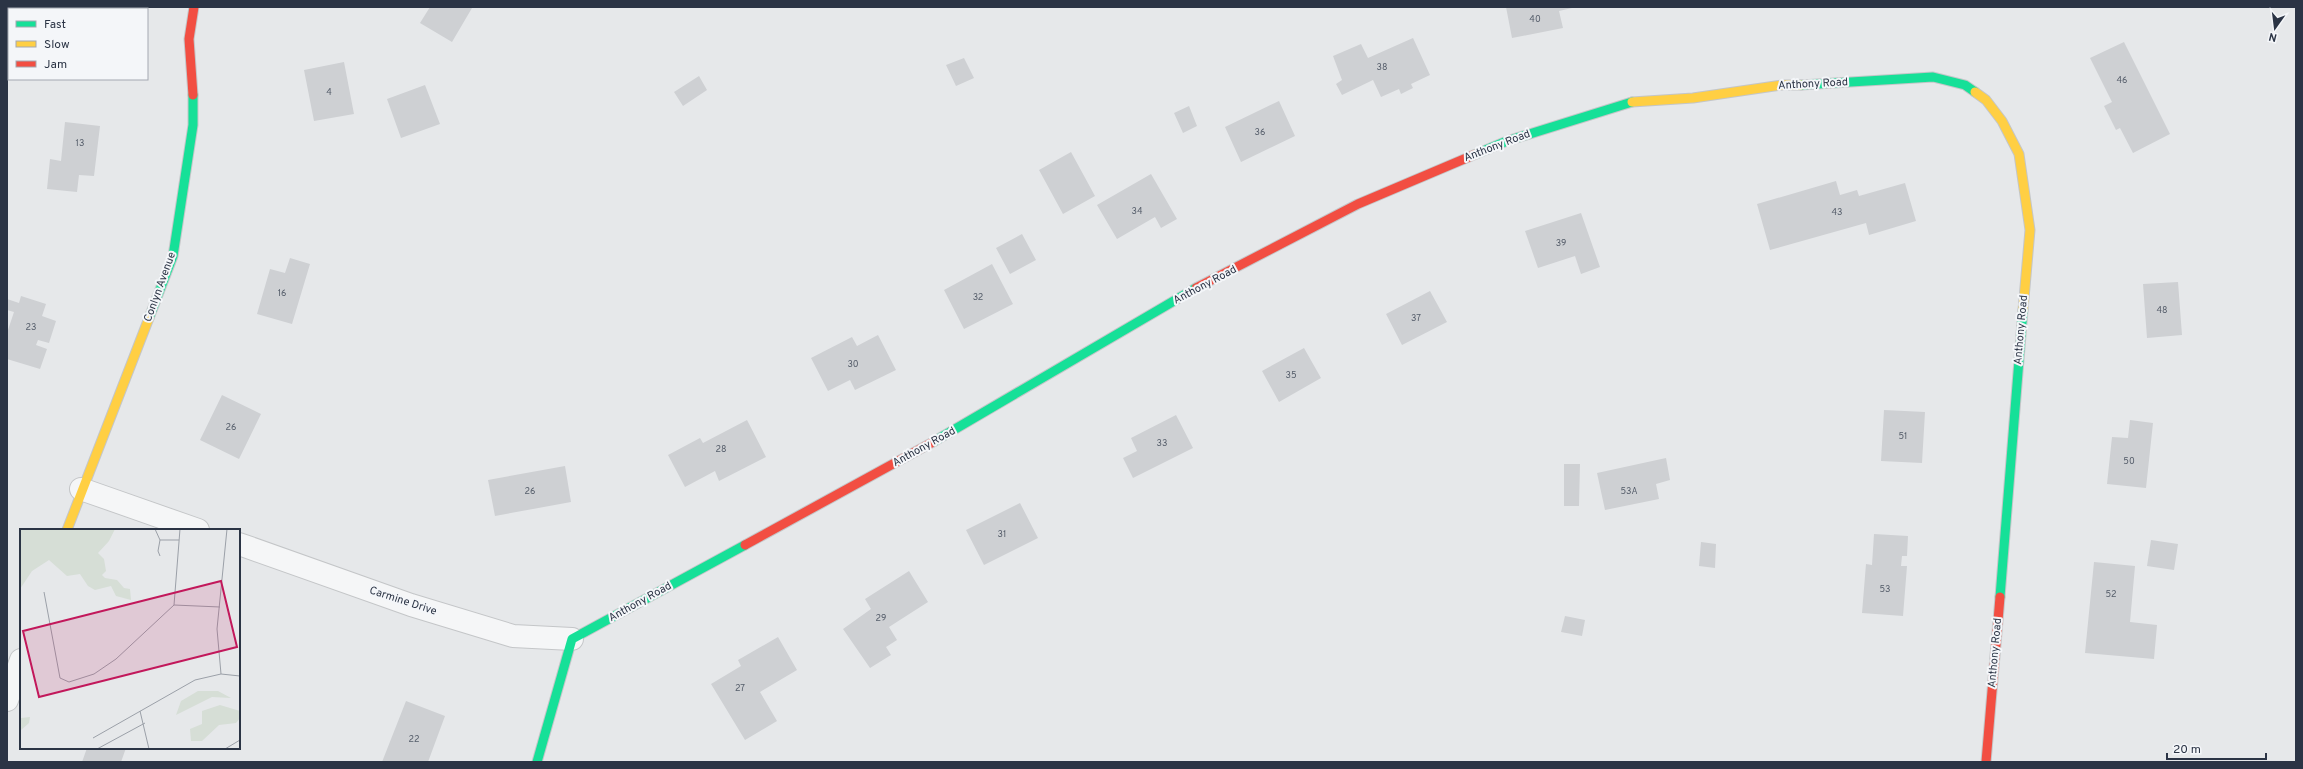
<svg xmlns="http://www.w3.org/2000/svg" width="2303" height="769" font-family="Overpass,sans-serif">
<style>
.building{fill:#ced0d3}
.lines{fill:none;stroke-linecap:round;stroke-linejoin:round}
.street-casing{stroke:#c4c6c8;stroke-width:24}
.fast-casing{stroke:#c4c6c8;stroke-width:11}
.slow-casing{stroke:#c4c6c8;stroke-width:11}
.jam-casing{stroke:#c4c6c8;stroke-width:11}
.street{stroke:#f5f6f7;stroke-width:22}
.fast{stroke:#16e098;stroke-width:9}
.slow{stroke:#ffcf43;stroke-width:9}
.jam{stroke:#f24e42;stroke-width:9}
.labels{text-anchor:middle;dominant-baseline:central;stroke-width:4;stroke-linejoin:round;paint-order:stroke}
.number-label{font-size:9px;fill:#545c69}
.street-label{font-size:11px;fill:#2b3445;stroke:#f4f6f9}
.inset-road{fill:none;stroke:#9ba0a8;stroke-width:1}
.view{fill:#c2185b;fill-opacity:0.15;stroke:#c2185b;stroke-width:2}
.inset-edge{fill:none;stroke:#2b3445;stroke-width:2}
</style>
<rect width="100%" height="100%" fill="#e6e8ea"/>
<!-- building -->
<path class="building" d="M430,7H471L472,8L452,42L420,23Z
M1506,7H1572V8L1559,11L1563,28L1512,38Z
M1413,38L1430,75L1411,84L1413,88L1401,94L1399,89L1381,97L1373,80L1342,95L1336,84L1342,80L1333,56L1361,44L1368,58Z
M2124,42L2170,134L2133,153L2120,128L2116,130L2104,106L2112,102L2090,58Z
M964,58L974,78L956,86L946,65Z
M344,62L354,114L314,121L304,70Z
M699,76L707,90L683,106L674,92Z
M425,85L440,124L401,138L387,99Z
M1279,101L1295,136L1241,162L1225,127Z
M1189,106L1197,126L1183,133L1174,113Z
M65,122L100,126L94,176L79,175L77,192L47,189L50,159L61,161Z
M1071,152L1095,196L1063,214L1039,170Z
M1151,174L1177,219L1161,228L1155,217L1117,239L1097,205Z
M1836,181L1840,195L1857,190L1859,196L1905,183L1916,221L1869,235L1866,223L1770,250L1757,204Z
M1581,213L1600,267L1581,274L1575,256L1538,268L1525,231Z
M1022,234L1036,260L1010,274L996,248Z
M290,258L310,264L292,324L257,314L270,269L285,273Z
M992,264L1013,304L964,329L944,290Z
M2178,282L2182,335L2147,338L2143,284Z
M1430,291L1447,322L1402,345L1386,314Z
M21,296L46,304L42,316L56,321L49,343L38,340L36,345L47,349L40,369L7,359V333L14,312L7,310V299L19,303Z
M878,335L896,370L855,390L850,380L828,391L811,358L852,337L857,346Z
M1304,348L1321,378L1279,402L1262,371Z
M222,395L261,414L239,459L200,440Z
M1884,410L1925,412L1922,463L1881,461Z
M1176,415L1193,448L1133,478L1123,458L1137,451L1131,438Z
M747,420L766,457L719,481L715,471L685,487L668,455L700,438L703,443Z
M2130,420L2153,423L2146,488L2107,484L2112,437L2128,438Z
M1666,458L1670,480L1656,484L1659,499L1605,510L1597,473Z
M1564,464H1580L1579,506H1564Z
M565,466L571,502L495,516L488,480Z
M1020,503L1038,538L984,565L966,530Z
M1874,534L1908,536L1907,556H1902L1901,566H1907L1903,616L1862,613L1866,564L1872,565Z
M2151,540L2178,544L2174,570L2147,566Z
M1701,542L1716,544L1715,568L1699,566Z
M2094,562L2135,566L2130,622L2157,625L2154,659L2085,653Z
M909,571L928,602L889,627L897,640L886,647L891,655L870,668L843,629L871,609L865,599Z
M1565,616L1585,620L1582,636L1561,632Z
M778,637L797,670L760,692L777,721L745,740L711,684L741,666L738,660Z
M406,701L445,716L428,762H382Z
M87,748H126L121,762H82Z"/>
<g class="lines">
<!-- street casing -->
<g class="street-casing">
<path id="street" d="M81,489L198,530
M239,544L411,605L513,636L572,639
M7,700L21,660"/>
</g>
<!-- fast casing -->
<g class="fast-casing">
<path id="fast" d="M1801,85L1933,77L1965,85L1975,92
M1476,154L1507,141L1632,102
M149,318L173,256L193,125V95
M933,442L1196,288
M2000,597L2023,310
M537,762L572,639L745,545"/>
</g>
<!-- slow casing -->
<g class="slow-casing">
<path id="slow" d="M1975,92L1986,100L2002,121L2019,154L2030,230L2023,310
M1632,102L1693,98L1782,85H1801
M67,530L149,318"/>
</g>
<!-- jam casing -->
<g class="jam-casing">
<path id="jam" d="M193,95L189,39L194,7
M1196,288L1358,204L1476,154
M745,545L933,442
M1986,762L2000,597"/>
</g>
<!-- street -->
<use href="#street" class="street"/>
<!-- fast -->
<use href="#fast" class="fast"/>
<!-- slow -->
<use href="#slow" class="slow"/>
<!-- jam -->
<use href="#jam" class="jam"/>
</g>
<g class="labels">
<!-- number labels -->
<g class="number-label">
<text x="1535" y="19">40</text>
<text x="1382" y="67">38</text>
<text x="2122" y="80">46</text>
<text x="329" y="92">4</text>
<text x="1260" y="132">36</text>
<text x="80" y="143">13</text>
<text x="1137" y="211">34</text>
<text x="1837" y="212">43</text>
<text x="1561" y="243">39</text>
<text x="282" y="293">16</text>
<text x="978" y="297">32</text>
<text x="2162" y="310">48</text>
<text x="1416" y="318">37</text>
<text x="31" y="327">23</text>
<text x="853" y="364">30</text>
<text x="1291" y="375">35</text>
<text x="231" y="427">26</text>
<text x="1903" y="436">51</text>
<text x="1162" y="443">33</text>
<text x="721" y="449">28</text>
<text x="2129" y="461">50</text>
<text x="530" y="491">26</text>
<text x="1629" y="491">53A</text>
<text x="1002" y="534">31</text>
<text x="1885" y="589">53</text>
<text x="2111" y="594">52</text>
<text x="881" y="618">29</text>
<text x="740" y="688">27</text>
<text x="414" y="739">22</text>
</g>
<!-- street labels -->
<g class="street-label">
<text transform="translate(1813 84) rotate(-3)">Anthony Road</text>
<text transform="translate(1497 146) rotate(-21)">Anthony Road</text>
<text transform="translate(1205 285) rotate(-28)">Anthony Road</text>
<text transform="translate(160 287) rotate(-70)">Conlyn Avenue</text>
<text transform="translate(2021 330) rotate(-85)">Anthony Road</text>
<text transform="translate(924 447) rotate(-29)">Anthony Road</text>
<text transform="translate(403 601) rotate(18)">Carmine Drive</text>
<text transform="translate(640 602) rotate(-29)">Anthony Road</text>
<text transform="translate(1995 653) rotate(-85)">Anthony Road</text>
</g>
</g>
<!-- overview -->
<g transform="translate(20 529)">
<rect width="220" height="220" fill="#e6e8ea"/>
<path d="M0,0H95L89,12L78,24L84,30L86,42L82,46L85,49L97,51L104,59L110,60L111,71L96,67L91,57L75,61L68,57L60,45L47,47L29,31L12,42L0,60ZM178,162H198L211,169L192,168L156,186L161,172ZM200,176L220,182V189L216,194L199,196L182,212H171L170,200L182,195V182ZM10,188L9,194L1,201V189Z" fill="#d6ded6"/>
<path class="inset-road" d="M135,0L140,11H159M140,11L138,22L140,27M24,63L40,149L49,153L74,145L96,130L154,76L160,0M154,76L200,78M201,145L197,100L207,0M120,182L129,220M73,209L175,151L201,145L220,147M77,220L125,194M205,220L220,211"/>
<path class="view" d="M201,52L217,118L19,168L3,102Z"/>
<rect width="220" height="220" class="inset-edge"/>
</g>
<!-- border -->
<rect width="2303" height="769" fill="none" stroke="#2b3445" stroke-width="16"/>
<!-- legend -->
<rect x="8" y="8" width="140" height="72" fill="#f4f6f9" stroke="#a4a8b1"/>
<rect x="16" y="21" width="20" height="6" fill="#16e098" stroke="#a4a8b1"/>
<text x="44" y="28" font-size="12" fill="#2b3445">Fast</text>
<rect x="16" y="41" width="20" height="6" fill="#ffcf43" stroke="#a4a8b1"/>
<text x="44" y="48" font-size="12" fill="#2b3445">Slow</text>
<rect x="16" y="61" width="20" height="6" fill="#f24e42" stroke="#a4a8b1"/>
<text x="44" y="68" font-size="12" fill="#2b3445">Jam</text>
<!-- north arrow -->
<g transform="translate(2275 28) rotate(194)" stroke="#f4f6f9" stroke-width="3" paint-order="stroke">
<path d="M0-3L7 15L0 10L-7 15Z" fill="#2b3445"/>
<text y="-6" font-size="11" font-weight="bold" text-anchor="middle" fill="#2b3445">N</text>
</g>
<!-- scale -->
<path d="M2167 753v6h99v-6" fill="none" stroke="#2b3445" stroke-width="2"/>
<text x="2173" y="753" font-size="12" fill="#2b3445" stroke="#f4f6f9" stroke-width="3" paint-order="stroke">20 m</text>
</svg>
